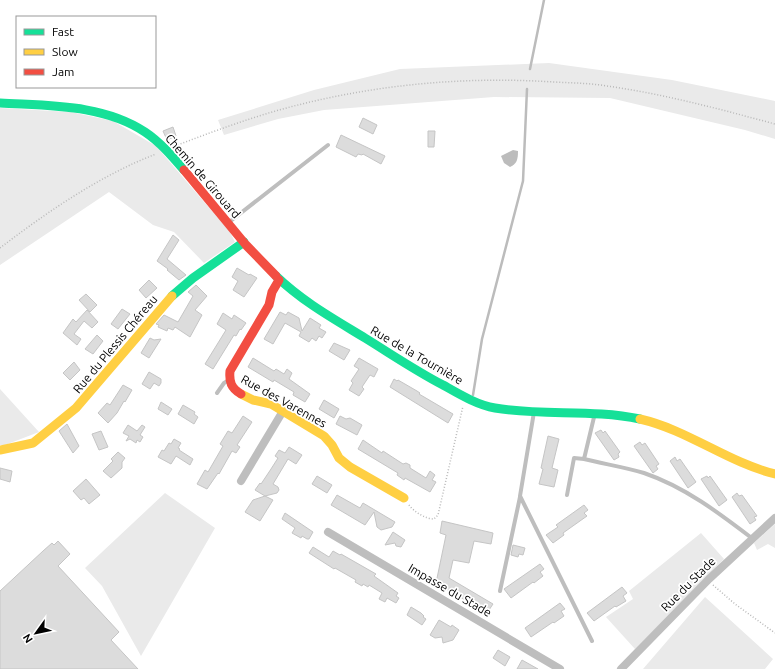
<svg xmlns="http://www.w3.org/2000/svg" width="775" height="669" font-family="Ubuntu,sans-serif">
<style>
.green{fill:#eaeaea}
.water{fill:#bcbcbc}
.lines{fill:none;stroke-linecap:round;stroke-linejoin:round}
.stream{stroke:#bcbcbc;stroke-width:2.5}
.building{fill:#dcdcdc;stroke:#c5c5c5}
.path{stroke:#b8b8b8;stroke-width:1.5;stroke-dasharray:1 2;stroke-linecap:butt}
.lane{stroke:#bebebe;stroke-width:4}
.street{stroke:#bebebe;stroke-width:8}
.fast{stroke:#16e098;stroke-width:9}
.slow{stroke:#ffcf43;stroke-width:9}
.jam{stroke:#f24e42;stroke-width:9}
.labels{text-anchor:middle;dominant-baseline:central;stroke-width:3.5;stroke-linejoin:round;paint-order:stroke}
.street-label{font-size:12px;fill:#000;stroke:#fff}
</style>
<rect width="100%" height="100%" fill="#fff"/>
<!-- green -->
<path class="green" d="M549,63L672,80L775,101V139L745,130L610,98L494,97L324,110L278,119L224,135L218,120L314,90L400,69Z
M0,108L71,112L113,121L156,146L230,232L235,242L204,263L174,232L153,225L109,192L0,265Z
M0,389L39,432L5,445H0Z
M165,493L215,528L141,656L102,586L85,568Z
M775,524V548L768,544L757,550L754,543Z
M701,533L724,559L635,649L606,617L633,599L629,591Z
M705,597L773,659L765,669H643Z"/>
<!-- water -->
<path class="water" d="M513,150L518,151C518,159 517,164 510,167L504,163L501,156Z"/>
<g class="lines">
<!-- stream -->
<path class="stream" d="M530,69L544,0
M473,395L482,339L523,181L527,89"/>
</g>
<!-- building -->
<path class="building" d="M363,118L377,125L373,134L359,127Z
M173,127L176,136L167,140L163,131Z
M428,131H435L434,147H428Z
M341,135L385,156L381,164L363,154L362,155L358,154L356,157L336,147Z
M173,235L179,240L167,259L186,275L179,280L167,270L168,269L157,261Z
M237,268L249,275L250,274L257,278L244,297L233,290L238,281L232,277Z
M149,280L157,288L146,298L139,290Z
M196,285L207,296L195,310L202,315L190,337L175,327L173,330L168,328L167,331L158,327L159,325L156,324L164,315L178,322L193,296L188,292Z
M86,294L97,305L90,312L79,300Z
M122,309L130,314L118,329L111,324Z
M87,310L98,322L92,328L84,321L74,334L81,339L77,345L63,333L73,319L76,322Z
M280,312L286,315L288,312L299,318L302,331L310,318L321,325L319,328L326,332L322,338L319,336L316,341L312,338L309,342L299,336L301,332L285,323L273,344L264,339Z
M223,313L232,319L234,315L246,323L241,330L240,329L236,336L234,335L213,369L205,364L226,330L217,324Z
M97,335L103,341L93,354L85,349Z
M150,338L154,340L161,339L149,358L141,353Z
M334,343L350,350L344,360L329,351Z
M253,358L274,371L276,369L284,374L287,369L292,373L289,379L310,394L305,402L293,395L294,392L274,380L273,382L248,367Z
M359,358L378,369L374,377L370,375L362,387L364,389L359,396L349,390L353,383L351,381L359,369L354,366Z
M74,362L80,370L70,380L63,373Z
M149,372L161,379V383L159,386L154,383L150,389L142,384Z
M394,379L397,381L398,380L417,391L420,393L419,394L453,414L448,423L390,387Z
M123,385L132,390L125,402L124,401L117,413L108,423L98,413L107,403L110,405Z
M324,400L339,409L334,418L319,409Z
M161,402L172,409L168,415L158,409Z
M183,405L195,412L194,414L198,417L194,424L178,414Z
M243,416L252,422L237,445L240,447L236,453L232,451L219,474L218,473L207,489L197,484L205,470L208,472L223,446L220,444L228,431L232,433Z
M340,416L346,419L350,418L362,425L357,435L336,424Z
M67,424L79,446L73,453L59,431Z
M128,425L137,431L142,425L145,427L140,435L143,437L140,442L137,440L136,443L130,439L126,441L129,436L123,433Z
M601,430L603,433L605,431L620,452L618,454L619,457L614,460L595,433Z
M101,431L108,447L99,450L92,434Z
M548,436L559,439L552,468L558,470L554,487L539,484L543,469L541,468Z
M174,439L181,443L178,448L180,449L179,450L193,459L190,465L176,456L171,464L158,457L162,450L164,451L169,443L171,444Z
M363,440L382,453L383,451L403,464L406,463L410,465V468L426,478L430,471L435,475L432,480L436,482L430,492L405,478L404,480L397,475L398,473L358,449Z
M640,442L642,445L645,443L659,464L656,466L658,469L653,473L634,446Z
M289,447L302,455L296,464L288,459L273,484L278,487L279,490L277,493L265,496L273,500L260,521L245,512L253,500L265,496L255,490L260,483L261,484L271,469L278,458L275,456L279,450L285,453Z
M118,452L125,458L122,462V468L111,478L103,471L113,461L111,459Z
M675,457L677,461L680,459L696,482L688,488L670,461Z
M0,468L12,471L10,482L0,479Z
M317,476L332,485L327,493L312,484Z
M707,476L708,478L710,476L727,500L719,506L701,479Z
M86,479L100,495L89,504L84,498L81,500L73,491Z
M737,493L739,496L742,495L757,516L754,517L756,520L750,524L732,497Z
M337,495L360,508L363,503L395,522L392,527L381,530L377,527L374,512L365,525L331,505Z
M584,505L588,510L584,513L587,516L563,533L564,535L553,543L546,535L558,527L556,525Z
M285,513L313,532L309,539H307L302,536L301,538L292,533L295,528L282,519Z
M442,521L493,533L491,544L474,541L469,563L453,560L449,578L493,604L487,613L436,583L446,535L440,533Z
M393,532L405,540L401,547L396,546L395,543L385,545Z
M58,541L70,554L58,566L119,632L111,640L138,669H0V591L43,551L52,543L54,545Z
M513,545L525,548L523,555L519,554L518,557L511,555Z
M313,547L329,557L333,551L340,555L341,554L376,574L374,576L398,593L396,596L399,598L396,603L387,598L385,602L379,599L382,593L369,585L368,587L363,584L362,586L355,582L356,580L335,568L334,569L309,553Z
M540,564L544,569L540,572L543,576L534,583L533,582L511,598L504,589Z
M622,587L627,593L623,596L626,601L616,607L615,606L594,621L587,613Z
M560,603L565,609L561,611L564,616L554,623L553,622L531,637L525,628Z
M411,607L421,613L424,616L423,617L426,619L422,625L407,615Z
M439,620L451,627L452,625L459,630L453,640L443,643L442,637L435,638L430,635Z
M498,650L510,657L505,666L493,658Z
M522,660L538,669H517Z"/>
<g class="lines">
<!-- path -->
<path class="path" d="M175,146C209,133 244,120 279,110C369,85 461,76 554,82C572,83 589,83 607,86C664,94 719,109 775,124
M0,248C47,212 101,175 156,154
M409,505C414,512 426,519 434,519L438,515L463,406
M713,585L735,604L775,633"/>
<!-- lane -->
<path class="lane" d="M228,223L328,145
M217,393L224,383L229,380
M534,412L520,496L592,641
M595,413L584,459C604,464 624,467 644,473C685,487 719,513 753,539
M567,495L574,458L584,459
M500,591L520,497"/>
<!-- street -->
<path class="street" d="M241,481L283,411
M328,532L560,669
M621,669L709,579L775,518"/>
<!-- fast -->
<path class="fast" d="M0,103C48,106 103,104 145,132C160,142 172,156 184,170
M276,276C303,302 334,319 365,338C391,354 416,371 443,385C459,394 477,405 495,408C543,416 592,409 640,419
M172,296L193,278L244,242"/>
<!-- slow -->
<path class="slow" d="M241,394L253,400L271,404L324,436L332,445L339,458L350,467L404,498
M640,419C688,430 727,462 775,474
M0,450L33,443L76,408L172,296"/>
<!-- jam -->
<path class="jam" d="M184,170L246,245L276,276
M241,394C231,388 229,382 230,371L269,305L272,292L279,280"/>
</g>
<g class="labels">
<!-- street labels -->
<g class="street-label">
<text transform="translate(203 176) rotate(49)">Chemin de Girouard</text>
<text transform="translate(115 344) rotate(-50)">Rue du Plessis Chéreau</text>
<text transform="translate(417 355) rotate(30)">Rue de la Tournière</text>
<text transform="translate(284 401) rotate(29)">Rue des Varennes</text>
<text transform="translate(688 584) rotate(-45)">Rue du Stade</text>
<text transform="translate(450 590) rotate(30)">Impasse du Stade</text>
</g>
</g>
<!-- legend -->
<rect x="16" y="16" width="140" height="72" fill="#ffffff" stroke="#999999"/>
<rect x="24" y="29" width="20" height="6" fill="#16e098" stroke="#999999"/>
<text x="52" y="36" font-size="12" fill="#000000">Fast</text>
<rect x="24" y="49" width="20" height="6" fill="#ffcf43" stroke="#999999"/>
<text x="52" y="56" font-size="12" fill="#000000">Slow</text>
<rect x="24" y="69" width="20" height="6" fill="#f24e42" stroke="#999999"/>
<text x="52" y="76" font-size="12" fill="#000000">Jam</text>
<!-- north arrow -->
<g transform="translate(36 633) rotate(237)" stroke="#ffffff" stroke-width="3" paint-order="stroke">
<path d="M0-3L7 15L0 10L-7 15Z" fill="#000000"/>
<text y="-6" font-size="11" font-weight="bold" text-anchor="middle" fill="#000000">N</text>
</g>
</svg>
